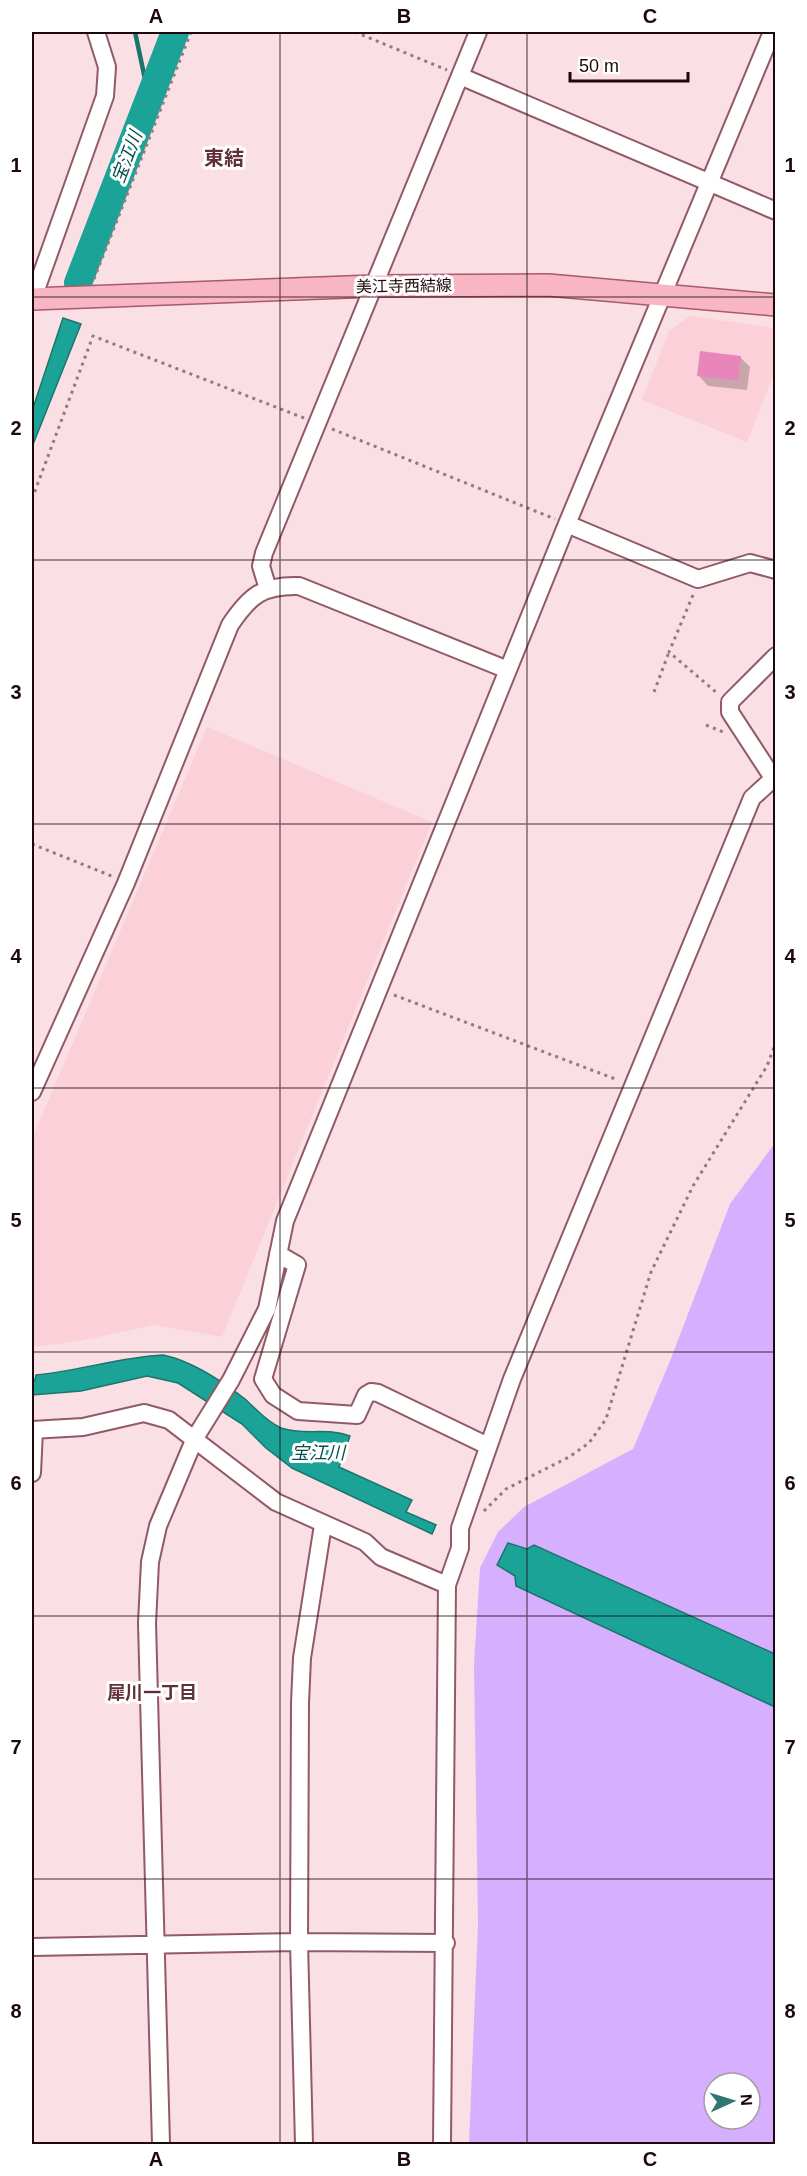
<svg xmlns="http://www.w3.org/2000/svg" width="807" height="2176" font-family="Helvetica,'Noto Sans JP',sans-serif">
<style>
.built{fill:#fcd0d8}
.green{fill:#d6affe;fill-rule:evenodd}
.water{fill:#1ca398;stroke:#1c746e;stroke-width:1.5}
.shadow{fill:#0003}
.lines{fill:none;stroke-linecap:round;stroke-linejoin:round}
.stream{stroke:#1c746e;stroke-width:4.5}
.river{stroke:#1ca398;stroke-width:28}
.building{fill:#e886bc}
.minor-casing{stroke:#925a66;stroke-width:20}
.major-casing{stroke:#a8596b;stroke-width:24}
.path{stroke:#937a7f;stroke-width:3;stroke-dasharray:3 4.5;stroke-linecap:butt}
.minor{stroke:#fff;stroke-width:16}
.major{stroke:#f8b6c5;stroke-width:21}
.grid{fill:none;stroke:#1d080d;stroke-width:1.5;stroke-opacity:0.55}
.labels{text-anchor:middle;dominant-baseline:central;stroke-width:6;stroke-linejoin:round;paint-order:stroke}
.street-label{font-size:16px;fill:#1d080d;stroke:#fff}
.water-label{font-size:18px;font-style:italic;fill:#044f4a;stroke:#fff}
.neighbourhood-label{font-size:18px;font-weight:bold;fill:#612e3a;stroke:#fff}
.quarter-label{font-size:20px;font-weight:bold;fill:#612e3a;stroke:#fff}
.neatline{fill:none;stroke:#1d080d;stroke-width:2}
.grid-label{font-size:20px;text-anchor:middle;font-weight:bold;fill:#1d080d}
</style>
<rect width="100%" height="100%" fill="#fadfe4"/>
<!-- built -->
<path class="built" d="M690,316L775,328V371L747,442L642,400L669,331Z
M207,727L432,822L222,1337L154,1325L74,1342L32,1347V1139Z"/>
<!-- green -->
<path class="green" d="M775,1143V2144H469L478,1923L474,1664L480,1568L498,1532L524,1507L633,1449L670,1361L730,1204ZM714,2083H750V2119H714Z"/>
<!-- water -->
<path class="water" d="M63,318L81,324L32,447V411Z
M163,1355C192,1361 222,1381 245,1399C256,1409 267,1422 281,1428C304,1436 327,1427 350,1436L339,1467L412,1500L406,1512L436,1525L432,1534L292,1468L266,1448L242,1424L178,1383L147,1376L81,1391L32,1395V1381L35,1380L36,1375C79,1371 120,1357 163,1355Z
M508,1543L527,1549L534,1545L775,1654V1707L516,1586L515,1576L497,1565Z"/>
<!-- shadow -->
<path class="shadow" d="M740,357L750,367L747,390L708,386L699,376Z"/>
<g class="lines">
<!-- stream -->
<path class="stream" d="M135,32L149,98"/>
<!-- river -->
<path class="river" d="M78,283L175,32"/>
</g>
<!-- building -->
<path class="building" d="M700,351L741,356L738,381L697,376Z"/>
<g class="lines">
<!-- minor casing -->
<g class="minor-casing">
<path id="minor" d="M460,76L776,211
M32,301L105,96L107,67L96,32
M567,524L698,579L750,563L776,570
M268,589L261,566L264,553L478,32
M773,778L730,712V702L776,656
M32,1092L126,883L230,625C250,595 263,585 299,586L508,670
M278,1254L297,1265L263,1379L273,1395L298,1411L357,1415L366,1395L371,1392L378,1393L488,1446
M32,1430L83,1427L144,1413L169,1420L276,1502L365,1542L381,1557L447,1585
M32,1473L34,1430
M32,1947L299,1942L446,1943
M161,2144L147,1623L150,1562L158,1526L195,1438L231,1380L267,1309L285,1221L567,524L772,32
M304,2144L299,1942L300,1703L302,1658L323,1525
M442,2144L447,1585L460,1548V1528L512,1379L752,798L776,776"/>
</g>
<!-- major casing -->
<g class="major-casing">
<path id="major" d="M32,299L374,286L548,285L776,305"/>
</g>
<!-- path -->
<path class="path" d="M355,32L447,70
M94,279L191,32
M332,429L555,519
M32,499L93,336L304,418
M693,595L669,652L717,693
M654,692L669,652
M706,725L723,732
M32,844L114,877
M394,995L618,1080
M484,1511L506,1489L569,1457L589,1443L606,1419L651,1272L693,1186L767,1066L776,1042"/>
<!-- minor -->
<use href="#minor" class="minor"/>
<!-- major -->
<use href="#major" class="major"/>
</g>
<!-- grid -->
<path class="grid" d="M280,32V2144M527,32V2144M32,297H776M32,560H776M32,824H776M32,1088H776M32,1352H776M32,1616H776M32,1879H776"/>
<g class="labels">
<!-- street labels -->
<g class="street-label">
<text transform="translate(404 286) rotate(-1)">美江寺西結線</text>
</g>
<!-- water labels -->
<g class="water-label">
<text transform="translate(127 157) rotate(-69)">宝江川</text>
<text x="318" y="1453">宝江川</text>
</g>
<!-- neighbourhood labels -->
<g class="neighbourhood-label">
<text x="152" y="1693">犀川一丁目</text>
</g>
<!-- quarter labels -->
<g class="quarter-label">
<text x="224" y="158">東結</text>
</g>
</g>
<!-- border -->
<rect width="807" height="2176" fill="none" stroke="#ffffff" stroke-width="66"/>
<!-- north arrow -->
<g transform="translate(732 2101) rotate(86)"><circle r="28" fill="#ffffff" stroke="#a59c9e" stroke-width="1.5"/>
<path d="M0-4.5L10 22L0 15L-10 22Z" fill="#2f7770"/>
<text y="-9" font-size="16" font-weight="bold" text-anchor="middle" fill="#1d080d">N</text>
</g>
<!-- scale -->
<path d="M570 72v9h118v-9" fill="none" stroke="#1d080d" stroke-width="3"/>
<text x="579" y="72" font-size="18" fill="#1d080d" stroke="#ffffff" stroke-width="4.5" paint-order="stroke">50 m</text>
<rect x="33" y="33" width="741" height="2110" class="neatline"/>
<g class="grid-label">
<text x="156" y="23">A</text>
<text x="404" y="23">B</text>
<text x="650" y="23">C</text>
<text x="16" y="172">1</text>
<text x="790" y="172">1</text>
<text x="16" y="435">2</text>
<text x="790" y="435">2</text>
<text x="16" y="699">3</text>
<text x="790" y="699">3</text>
<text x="16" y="963">4</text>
<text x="790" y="963">4</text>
<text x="16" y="1227">5</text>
<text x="790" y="1227">5</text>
<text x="16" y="1490">6</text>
<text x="790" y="1490">6</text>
<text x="16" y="1754">7</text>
<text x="790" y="1754">7</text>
<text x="16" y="2018">8</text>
<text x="790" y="2018">8</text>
<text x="156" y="2166">A</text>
<text x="404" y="2166">B</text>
<text x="650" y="2166">C</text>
</g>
</svg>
